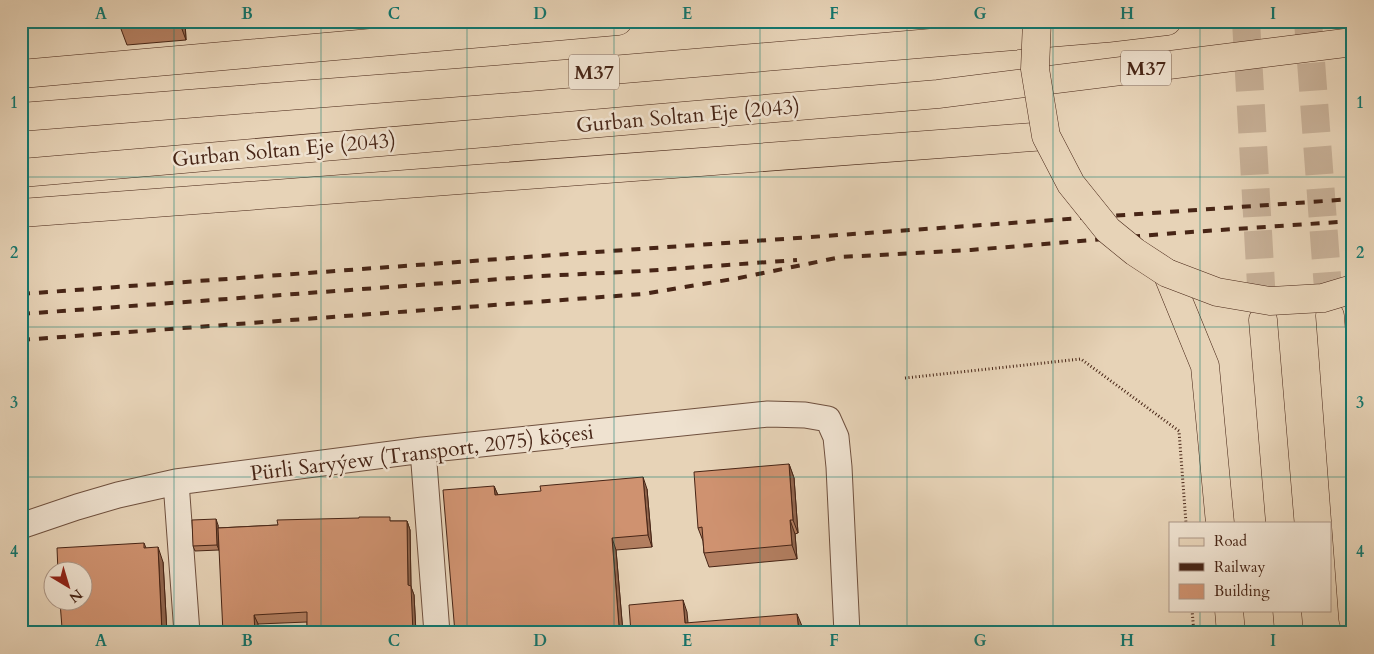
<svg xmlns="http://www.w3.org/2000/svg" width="1374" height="654" font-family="Cardo,serif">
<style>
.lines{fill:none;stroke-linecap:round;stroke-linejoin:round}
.primary-tunnel{stroke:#c7b097;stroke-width:28;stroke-dasharray:28 14;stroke-linecap:butt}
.street-casing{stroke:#6f503e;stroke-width:27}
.primary-casing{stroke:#472516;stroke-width:29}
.highway-casing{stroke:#472516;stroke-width:29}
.path{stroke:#472516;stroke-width:3;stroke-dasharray:1 2.5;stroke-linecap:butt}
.street{stroke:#efe2d0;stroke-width:25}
.primary{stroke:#e7d3b7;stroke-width:28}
.highway{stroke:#e7d3b7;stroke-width:28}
.rail{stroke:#472516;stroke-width:4;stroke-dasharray:9 9;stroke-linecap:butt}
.highway-bridge-casing{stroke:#472516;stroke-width:29;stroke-linecap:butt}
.highway-bridge{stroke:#e7d3b7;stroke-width:28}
.wall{fill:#b27e60;stroke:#472516}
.shaded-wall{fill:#91664e;stroke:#472516}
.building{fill:#cf9270;stroke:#472516}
.grid{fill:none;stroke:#0f766e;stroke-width:1;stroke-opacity:0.55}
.labels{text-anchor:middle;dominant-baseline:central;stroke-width:5;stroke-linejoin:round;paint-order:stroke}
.shield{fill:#efe2d0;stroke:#795e4e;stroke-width:1}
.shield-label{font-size:20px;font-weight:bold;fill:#472516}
.street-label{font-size:21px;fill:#472516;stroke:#efe2d0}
.neatline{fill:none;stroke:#0f766e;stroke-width:2}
.grid-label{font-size:16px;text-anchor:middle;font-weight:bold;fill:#0f766e}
</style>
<rect width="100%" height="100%" fill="#e7d3b7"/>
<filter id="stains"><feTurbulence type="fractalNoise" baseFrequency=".004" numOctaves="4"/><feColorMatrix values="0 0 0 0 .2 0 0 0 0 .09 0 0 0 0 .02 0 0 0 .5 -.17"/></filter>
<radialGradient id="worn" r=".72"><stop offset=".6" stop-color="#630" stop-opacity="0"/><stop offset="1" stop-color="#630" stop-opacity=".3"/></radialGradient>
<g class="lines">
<!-- primary-tunnel -->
<path class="primary-tunnel" d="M1246,21L1263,320
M1308,21L1330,316"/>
<!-- street casing -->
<g class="street-casing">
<path id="street" d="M423,450L437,633
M176,482L187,633
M21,526L77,507L118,495L176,482L423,450L768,414L805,415L828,419L836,437L839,467L847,633"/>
</g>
<!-- primary casing -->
<g class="primary-casing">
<path id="primary" d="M1330,316L1353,619
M1263,320L1280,523
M1287,610L1289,633"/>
</g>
<!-- highway casing -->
<g class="highway-casing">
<path id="highway" d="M21,74L618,21
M21,117L529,77L1108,28L1167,21
M21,173L938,94L1353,42
M21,213L1046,136
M1167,273L1205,366L1220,523
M1229,610L1231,633"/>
</g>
<!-- path -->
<path class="path" d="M905,378L1081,359L1179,431L1186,523
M1192,610L1194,633"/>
<!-- street -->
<use href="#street" class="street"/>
<!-- primary -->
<use href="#primary" class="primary"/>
<!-- highway -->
<use href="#highway" class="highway"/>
<!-- rail -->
<path class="rail" d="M21,294L540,256L1353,199
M21,314L541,276L643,271L797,260
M21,340L643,294L739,278L841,257L971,250L1176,233L1353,221"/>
<!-- highway-bridge casing -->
<g class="highway-bridge-casing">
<path id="highway-bridge" d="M1037,21L1035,69L1046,136L1071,184L1108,230L1135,252L1167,273L1217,292L1270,301L1323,298L1353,289"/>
</g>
<!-- highway-bridge -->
<use href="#highway-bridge" class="highway-bridge"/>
</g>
<!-- wall -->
<path class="wall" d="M118,21H185L186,40L127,45Z
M789,464L794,478L798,533L795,534L797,559L709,567L704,553L703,541L698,528Z
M494,486L498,495L647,489L652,547L616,550L623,633H455Z
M391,521H407L410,530L411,587L414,595L416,633H307V622L258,624L219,550L195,551L193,546L218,525V528L278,525Z
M144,543L146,548L163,562L167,633H63L62,628Z"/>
<!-- shaded-wall -->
<path class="shaded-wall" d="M179,21H185L186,40Z
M789,464L794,478L798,533L793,520Z
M643,477L647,489L652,547L648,535Z
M494,486L499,498L495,495Z
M216,519L218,525L219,550L217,545Z
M790,520L795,534L797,559L792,545Z
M407,521L410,530L411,587L414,595L416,633H413L408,585Z
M612,538L616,550L623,633H622L619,626Z
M158,547L163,562L167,633H162Z
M683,600L687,612L689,633L685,623Z
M797,614L802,626V633H799Z
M254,615L258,624V633H255Z"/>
<!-- building -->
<path class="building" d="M789,464L793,520H790L792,545L704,553L702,527L698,528L694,472Z
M643,477L648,535L612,538L619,626L554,632V633H455L443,490L494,486L495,495L541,491L540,486Z
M359,517H390V521H407L408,585L411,586L413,633H307V612L254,615L255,633H223L218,528L278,525L277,520L359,518Z
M216,519L217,545L193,546L192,520Z
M144,543V548L158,547L162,633H68V627L62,628L60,602H82V572H58L57,548Z
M683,600L685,623L797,614L799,633H631L629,605Z"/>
<!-- grid -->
<path class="grid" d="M174,21V633M321,21V633M467,21V633M614,21V633M760,21V633M907,21V633M1053,21V633M1200,21V523M21,177H1353M21,327H1353M21,477H1353M1200,610V633"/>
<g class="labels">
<!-- shield labels -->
<g class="shield">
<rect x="1121" y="50.5" width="50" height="35" rx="4"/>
<rect x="569" y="54.5" width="50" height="35" rx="4"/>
</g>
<g class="shield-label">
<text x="1146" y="68">M37</text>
<text x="594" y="72">M37</text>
</g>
<!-- street labels -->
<g class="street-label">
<text transform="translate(688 116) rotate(-5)">Gurban Soltan Eje (2043)</text>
<text transform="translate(284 150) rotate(-5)">Gurban Soltan Eje (2043)</text>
<text transform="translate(422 453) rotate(-7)">Pürli Saryýew (Transport, 2075) köçesi</text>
</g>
</g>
<!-- margin -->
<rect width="1374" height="654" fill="none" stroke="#e7d3b7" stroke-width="55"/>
<!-- legend -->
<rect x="1169" y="522" width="162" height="90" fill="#efe2d0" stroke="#ac9686"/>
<rect x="1179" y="538" width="25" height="8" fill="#e7d3b7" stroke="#ac9686"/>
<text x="1214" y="546" font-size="15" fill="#472516">Road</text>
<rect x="1179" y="563" width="25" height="8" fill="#472516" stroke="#ac9686"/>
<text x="1214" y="572" font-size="15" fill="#472516">Railway</text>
<rect x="1179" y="584" width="25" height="15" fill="#cf9270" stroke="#ac9686"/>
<text x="1214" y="596" font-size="15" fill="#472516">Building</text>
<!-- north arrow -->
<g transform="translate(68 586) rotate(142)"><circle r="24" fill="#efe2d0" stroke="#ac9686"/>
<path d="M0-4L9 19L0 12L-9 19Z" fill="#8f2418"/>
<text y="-8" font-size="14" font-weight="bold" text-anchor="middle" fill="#472516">N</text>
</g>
<rect x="28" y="28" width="1318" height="598" class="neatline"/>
<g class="grid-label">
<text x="101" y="19">A</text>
<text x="247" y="19">B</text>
<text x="394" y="19">C</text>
<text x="540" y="19">D</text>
<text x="687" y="19">E</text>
<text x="834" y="19">F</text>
<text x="980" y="19">G</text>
<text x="1127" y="19">H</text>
<text x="1273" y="19">I</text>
<text x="14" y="108">1</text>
<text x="1360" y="108">1</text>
<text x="14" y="258">2</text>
<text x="1360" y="258">2</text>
<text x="14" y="408">3</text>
<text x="1360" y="408">3</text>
<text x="14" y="557">4</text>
<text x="1360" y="557">4</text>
<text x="101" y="646">A</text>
<text x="247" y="646">B</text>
<text x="394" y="646">C</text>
<text x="540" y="646">D</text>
<text x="687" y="646">E</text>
<text x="834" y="646">F</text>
<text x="980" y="646">G</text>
<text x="1127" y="646">H</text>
<text x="1273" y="646">I</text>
</g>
<rect width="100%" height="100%" filter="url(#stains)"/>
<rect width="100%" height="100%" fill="url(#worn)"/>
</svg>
